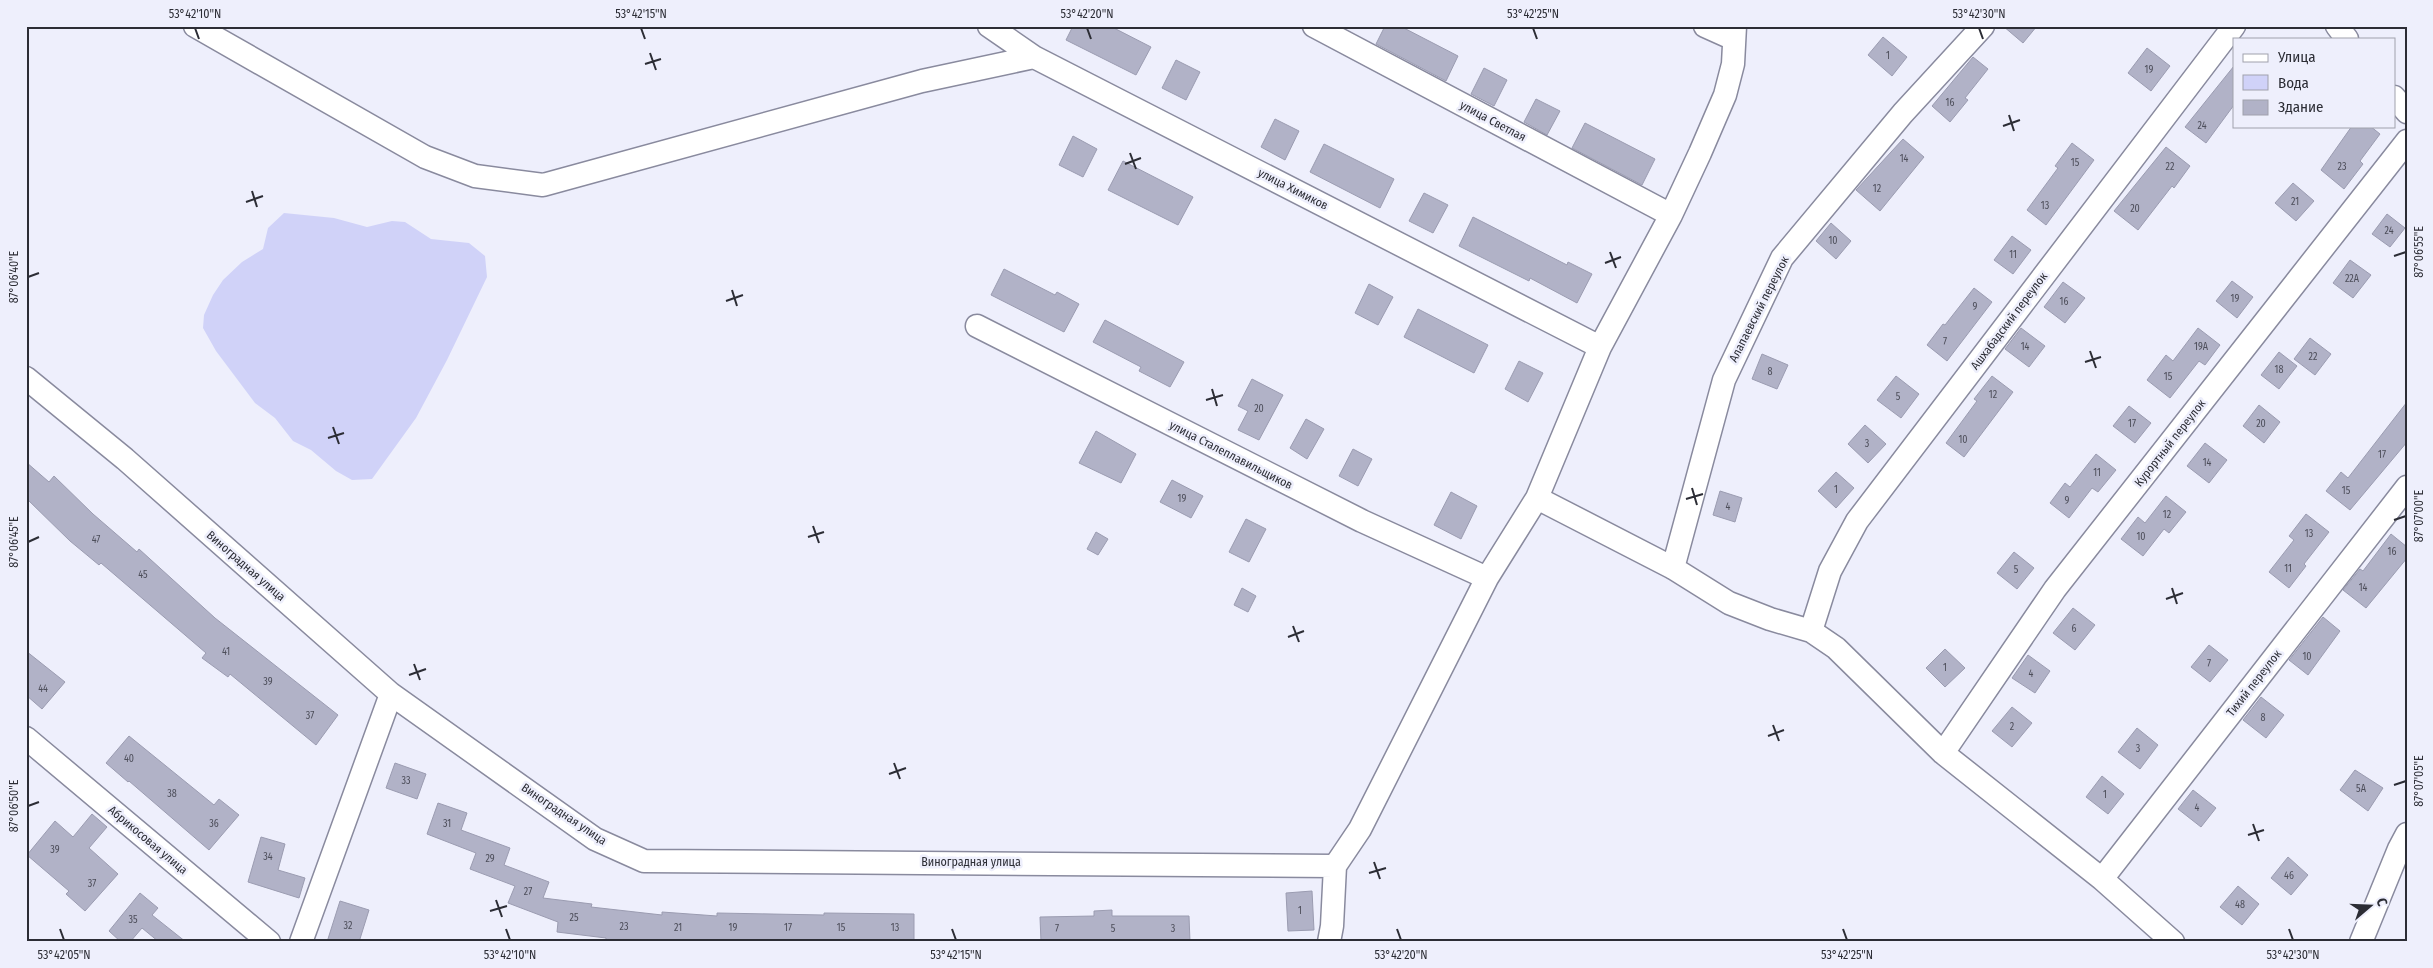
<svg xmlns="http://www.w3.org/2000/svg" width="2433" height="968" font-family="'Fira Sans Condensed',sans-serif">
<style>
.water{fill:#d0d2f8}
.building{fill:#b1b2c7;stroke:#9b9cb1}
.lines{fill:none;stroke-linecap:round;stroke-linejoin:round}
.minor-casing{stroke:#898a9e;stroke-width:25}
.minor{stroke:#fff;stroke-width:22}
.ticks{fill:none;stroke:#2c2d35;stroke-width:2}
.labels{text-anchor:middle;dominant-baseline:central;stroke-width:5;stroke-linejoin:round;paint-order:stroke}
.number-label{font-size:10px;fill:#4d4e5a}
.street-label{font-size:12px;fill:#2c2d35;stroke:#eeeffc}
.neatline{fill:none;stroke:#2c2d35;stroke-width:2}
.ticks-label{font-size:12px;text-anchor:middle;fill:#2c2d35}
</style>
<rect width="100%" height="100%" fill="#eeeffc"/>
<!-- water -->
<path class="water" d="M284,213L334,218L367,227L392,221L405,222L431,239L469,243L485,256L487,277L447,360L416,418L372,479L352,480L336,471L311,450L293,441L275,418L255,403L216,351L203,328L204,315L213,295L223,280L242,262L263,249L268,228Z"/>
<!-- building -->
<path class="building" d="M1073,26H1110L1151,47L1136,75L1066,40Z
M1385,26H1400L1458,56L1446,81L1376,44Z
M2003,26H2037L2023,43Z
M1883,37L1907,57L1892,76L1868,55Z
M2147,48L2170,66L2151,91L2128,73Z
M1973,57L1988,69L1965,98L1968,100L1950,122L1932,106Z
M1176,60L1200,72L1186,100L1162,88Z
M2234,66V105L2206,143L2185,127Z
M1484,68L1507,80L1494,106L1471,94Z
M1536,99L1560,111L1547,135L1524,122Z
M1275,119L1299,131L1285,160L1261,147Z
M1585,123L1655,159L1642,185L1572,148Z
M2352,126H2370L2380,134L2360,161L2363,164L2344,189L2321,170Z
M1073,136L1097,149L1083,177L1059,165Z
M1903,139L1924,157L1880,211L1856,190Z
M2072,143L2094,160L2046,225L2027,210L2058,168L2055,166Z
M1324,144L1394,179L1380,208L1310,172Z
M2166,147L2190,166L2174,188L2172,186L2138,230L2114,211Z
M1123,161L1193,197L1178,225L1108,190Z
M2293,183L2314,201L2296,221L2275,203Z
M1424,193L1448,205L1433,233L1409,221Z
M2387,214L2405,228L2390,247L2372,234Z
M1473,217L1567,265L1568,262L1592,274L1577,303L1530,278L1529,281L1459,246Z
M1831,223L1851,241L1836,259L1816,241Z
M2012,236L2031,250L2013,274L1994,260Z
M2350,260L2371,275L2353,298L2333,283Z
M1004,269L1055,295L1057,292L1079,304L1064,332L991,295Z
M2232,281L2253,297L2237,318L2216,301Z
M2063,282L2085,298L2065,323L2044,307Z
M1369,284L1393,297L1378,325L1355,313Z
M1974,288L1992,302L1947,361L1927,345L1943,324L1945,325Z
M1418,309L1488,345L1474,373L1404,337Z
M1105,320L1184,362L1170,387L1139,371L1141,367L1093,342Z
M2021,328L2045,346L2029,367L2005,349Z
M2198,328L2220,345L2205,365L2199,361L2170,398L2147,380L2166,355L2173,361Z
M2310,338L2331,354L2315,375L2294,359Z
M2279,352L2297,366L2279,389L2261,375Z
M1762,354L1788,365L1777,389L1752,379Z
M1519,361L1543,373L1528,402L1505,389Z
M1896,376L1919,394L1901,418L1877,400Z
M1992,376L2013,392L1964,457L1946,443L1977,401L1974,399Z
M1252,379L1283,395L1259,440L1238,430L1248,411L1238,406Z
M2407,402V442L2350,510L2326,491L2341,472L2348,478Z
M2259,405L2280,422L2264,443L2243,426Z
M2129,406L2151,423L2135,443L2113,426Z
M1306,419L1324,429L1307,459L1290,448Z
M1865,425L1886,444L1868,463L1848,444Z
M1096,431L1136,454L1121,483L1079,463Z
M2205,443L2227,460L2209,483L2187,466Z
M1353,449L1372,459L1358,486L1339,476Z
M2096,454L2116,470L2098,492L2092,488L2069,518L2050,503L2065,483L2070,487Z
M26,462L49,482L54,476L93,514L137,552L139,549L215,618L338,715L316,745L230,674L228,677L202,658L206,653L101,563L99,565L70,541L26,498Z
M1836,472L1854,488L1836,508L1818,491Z
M1172,480L1203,496L1191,518L1160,502Z
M1720,491L1742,498L1735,522L1713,515Z
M1451,492L1477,506L1461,539L1434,525Z
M2166,496L2186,512L2169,533L2164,529L2143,556L2121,539L2138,517L2145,523Z
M2306,514L2329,532L2304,564L2306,566L2289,588L2269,572L2294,540L2289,536Z
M1246,519L1266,529L1249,562L1229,552Z
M1096,532L1108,539L1098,555L1087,549Z
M2391,534L2407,547V558L2366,608L2343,590L2360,569L2363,571Z
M2014,552L2034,568L2017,589L1997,573Z
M1242,588L1256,596L1248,612L1234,605Z
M2073,608L2095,625L2075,650L2053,633Z
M2323,617L2340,631L2308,675L2289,660Z
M2209,645L2228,660L2210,682L2191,667Z
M1945,649L1965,668L1945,687L1926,668Z
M26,651L65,682L42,709L26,695Z
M2028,655L2050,671L2035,693L2012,678Z
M2261,697L2284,715L2266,738L2243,720Z
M2012,707L2032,723L2012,747L1992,731Z
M2137,728L2158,745L2140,769L2118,752Z
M129,736L214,805L219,799L239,815L209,850L129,781L128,782L106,763Z
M395,763L426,774L417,799L386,788Z
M2355,770L2383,788L2368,811L2340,790Z
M2102,776L2124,794L2108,814L2086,797Z
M2193,790L2216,808L2201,827L2178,809Z
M438,803L467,813L461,830L510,848L504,865L549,882L543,898L592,904L591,907L662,915V912L717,916V913L824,915V913L914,914V942H606V938L557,932L558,922L508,903L515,886L470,869L476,853L427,834Z
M92,814L107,827L89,848L118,874L85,911L66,894L69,891L27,855L55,821L73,837Z
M261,837L285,844L278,870L305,878L299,898L248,882Z
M2288,857L2308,875L2291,895L2271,878Z
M2238,886L2259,904L2242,925L2220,907Z
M1312,891L1314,930L1288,931L1286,893Z
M140,893L158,908L152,915L186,942H159L142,928L130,942H121L109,931Z
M340,901L369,910L359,942H327Z
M1112,910V916H1189L1190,942H1041L1040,917L1094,916V911Z"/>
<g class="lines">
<!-- minor casing -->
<g class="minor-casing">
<path id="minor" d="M195,26L425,157L475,176L543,185L922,81L1034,57
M989,26L1034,57L1600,347
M1314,26L1671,215
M1705,26L1734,39
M2337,26L2347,39
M2394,97L2407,112
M977,326L1362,521L1487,578
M26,378L125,459L391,694L595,839L644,861L1335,866
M1537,498L1673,568L1729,603L1770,619L1811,631L1836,648L1943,753L2102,879L2173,942
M1673,568L1724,380L1782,258L1903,113L1983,26
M1811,631L1830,571L1857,521L2234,26
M26,738L269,942
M1943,753L2055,589L2407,141
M2102,879L2407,487
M301,942L391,694
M1329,942L1332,926L1335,866L1360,829L1487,578L1537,498L1600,347L1671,215L1700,153L1725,95L1733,64L1735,26
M2361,942L2399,849L2407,834"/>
</g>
<!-- minor -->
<use href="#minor" class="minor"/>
</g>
<!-- ticks -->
<path class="ticks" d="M195,28L199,39M641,28L645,39M1087,28L1091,39M1533,28L1537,39M1979,28L1983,39M650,53L656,70M645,64L661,59M2009,115L2014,131M2003,126L2020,120M1130,153L1136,169M1125,164L1141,158M252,191L257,207M246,202L263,196M1610,252L1616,268M2394,256L2406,252M1605,263L1621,257M28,277L39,273M732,290L737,306M726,301L743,295M2090,351L2096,368M2085,362L2101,357M1212,389L1217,406M1206,400L1223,395M333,427L339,444M328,438L344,433M1692,488L1697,505M1686,499L1703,494M2394,520L2406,516M813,526L819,543M808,537L824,532M28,542L39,537M2172,588L2177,604M2166,599L2183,593M1293,626L1299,642M1288,637L1304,631M414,664L420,680M409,675L426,669M1773,725L1779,741M1768,736L1784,730M894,763L900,779M889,774L906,768M2394,785L2406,781M28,806L39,802M2253,824L2259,841M2248,835L2264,830M1374,862L1380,879M1369,873L1386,868M496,900L502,917M490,911L507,906M60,929L64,940M506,929L510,940M952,929L956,940M1397,929L1401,940M1843,929L1847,940M2289,929L2293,940"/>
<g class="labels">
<!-- number labels -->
<g class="number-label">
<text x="1888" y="56">1</text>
<text x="2149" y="70">19</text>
<text x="1950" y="103">16</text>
<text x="2202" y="126">24</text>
<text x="1904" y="159">14</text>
<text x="2075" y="163">15</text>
<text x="2170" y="167">22</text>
<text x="2342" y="167">23</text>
<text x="1877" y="189">12</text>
<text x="2295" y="202">21</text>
<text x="2045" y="206">13</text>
<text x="2135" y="209">20</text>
<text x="2389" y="231">24</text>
<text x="1833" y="241">10</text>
<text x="2013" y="255">11</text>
<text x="2352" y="279">22А</text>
<text x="2235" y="299">19</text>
<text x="2064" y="302">16</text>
<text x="1975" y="307">9</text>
<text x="1945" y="342">7</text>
<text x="2025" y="347">14</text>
<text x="2201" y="347">19А</text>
<text x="2313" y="357">22</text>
<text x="2279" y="370">18</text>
<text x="1770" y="372">8</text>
<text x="2168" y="377">15</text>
<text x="1993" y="395">12</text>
<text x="1898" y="397">5</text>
<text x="1259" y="409">20</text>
<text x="2132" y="424">17</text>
<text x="2261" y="424">20</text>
<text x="1963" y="440">10</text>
<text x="1867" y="444">3</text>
<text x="2382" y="455">17</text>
<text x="2207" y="463">14</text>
<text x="2097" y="473">11</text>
<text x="1836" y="490">1</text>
<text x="2346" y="491">15</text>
<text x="1182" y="499">19</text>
<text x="2067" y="501">9</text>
<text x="1728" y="507">4</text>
<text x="2167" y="515">12</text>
<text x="2309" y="534">13</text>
<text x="2141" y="537">10</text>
<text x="96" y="540">47</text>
<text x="2392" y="552">16</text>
<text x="2288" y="569">11</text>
<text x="2016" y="570">5</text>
<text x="143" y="575">45</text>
<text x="2363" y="588">14</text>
<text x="2074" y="629">6</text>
<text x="226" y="652">41</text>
<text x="2307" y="657">10</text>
<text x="2209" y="664">7</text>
<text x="1945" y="668">1</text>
<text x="2031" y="674">4</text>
<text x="268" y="682">39</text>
<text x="43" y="689">44</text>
<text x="310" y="716">37</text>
<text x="2263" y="718">8</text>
<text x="2012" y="727">2</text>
<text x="2138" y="749">3</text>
<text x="129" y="759">40</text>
<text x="406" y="781">33</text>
<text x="2361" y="789">5А</text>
<text x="172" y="794">38</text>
<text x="2105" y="795">1</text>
<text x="2197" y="808">4</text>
<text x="214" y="824">36</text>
<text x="447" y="824">31</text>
<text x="55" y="850">39</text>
<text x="268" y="857">34</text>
<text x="490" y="859">29</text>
<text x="2289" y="876">46</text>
<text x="92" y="884">37</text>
<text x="528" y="892">27</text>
<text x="2240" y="905">48</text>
<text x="1300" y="911">1</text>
<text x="574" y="918">25</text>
<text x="133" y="920">35</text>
<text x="348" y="926">32</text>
<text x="624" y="927">23</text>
<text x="678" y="928">21</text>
<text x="733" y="928">19</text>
<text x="788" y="928">17</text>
<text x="841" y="928">15</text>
<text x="895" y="928">13</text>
<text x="1057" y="929">7</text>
<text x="1113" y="929">5</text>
<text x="1173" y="929">3</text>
</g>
<!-- street labels -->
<g class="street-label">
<text transform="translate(1493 121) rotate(28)">улица Светлая</text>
<text transform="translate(1293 189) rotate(27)">улица Химиков</text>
<text transform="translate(1759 309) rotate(-63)">Алапаевский переулок</text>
<text transform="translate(2009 321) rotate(-53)">Ашхабадский переулок</text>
<text transform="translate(2170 443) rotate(-52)">Курортный переулок</text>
<text transform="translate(1231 455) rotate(27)">улица Сталеплавильщиков</text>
<text transform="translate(246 566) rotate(41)">Виноградная улица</text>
<text transform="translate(2254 683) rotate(-52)">Тихий переулок</text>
<text transform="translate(564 814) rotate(34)">Виноградная улица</text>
<text transform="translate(148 840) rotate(40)">Абрикосовая улица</text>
<text x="971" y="862">Виноградная улица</text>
</g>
</g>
<!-- border -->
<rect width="2433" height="968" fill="none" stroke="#eeeffc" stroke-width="55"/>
<!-- legend -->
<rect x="2233" y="38" width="162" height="90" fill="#eeeffc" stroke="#a0a1ac"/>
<rect x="2243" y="54" width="25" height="8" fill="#ffffff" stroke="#a0a1ac"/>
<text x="2278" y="62" font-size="15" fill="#2c2d35">Улица</text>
<rect x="2243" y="75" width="25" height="15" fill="#d0d2f8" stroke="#a0a1ac"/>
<text x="2278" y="88" font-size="15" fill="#2c2d35">Вода</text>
<rect x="2243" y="100" width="25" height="15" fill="#b1b2c7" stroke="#a0a1ac"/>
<text x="2278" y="112" font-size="15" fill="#2c2d35">Здание</text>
<!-- north arrow -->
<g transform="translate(2370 906) rotate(71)" stroke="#eeeffc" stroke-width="4" paint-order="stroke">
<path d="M0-4L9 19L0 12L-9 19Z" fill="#2c2d35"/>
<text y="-8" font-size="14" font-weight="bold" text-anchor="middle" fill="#2c2d35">С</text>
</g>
<rect x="28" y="28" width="2378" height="912" class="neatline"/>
<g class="ticks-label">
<text x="195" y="18">53°42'10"N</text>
<text x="641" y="18">53°42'15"N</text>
<text x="1087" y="18">53°42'20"N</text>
<text x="1533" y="18">53°42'25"N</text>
<text x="1979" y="18">53°42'30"N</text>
<text transform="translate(2419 252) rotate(-90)" y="4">87°06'55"E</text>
<text transform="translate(14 277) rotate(-90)" y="4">87°06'40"E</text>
<text transform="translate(2419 516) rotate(-90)" y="4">87°07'00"E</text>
<text transform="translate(14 542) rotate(-90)" y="4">87°06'45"E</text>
<text transform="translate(2419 781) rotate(-90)" y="4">87°07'05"E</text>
<text transform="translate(14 806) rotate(-90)" y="4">87°06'50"E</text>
<text x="64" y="959">53°42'05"N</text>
<text x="510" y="959">53°42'10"N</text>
<text x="956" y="959">53°42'15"N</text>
<text x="1401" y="959">53°42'20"N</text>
<text x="1847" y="959">53°42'25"N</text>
<text x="2293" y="959">53°42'30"N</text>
</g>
</svg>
